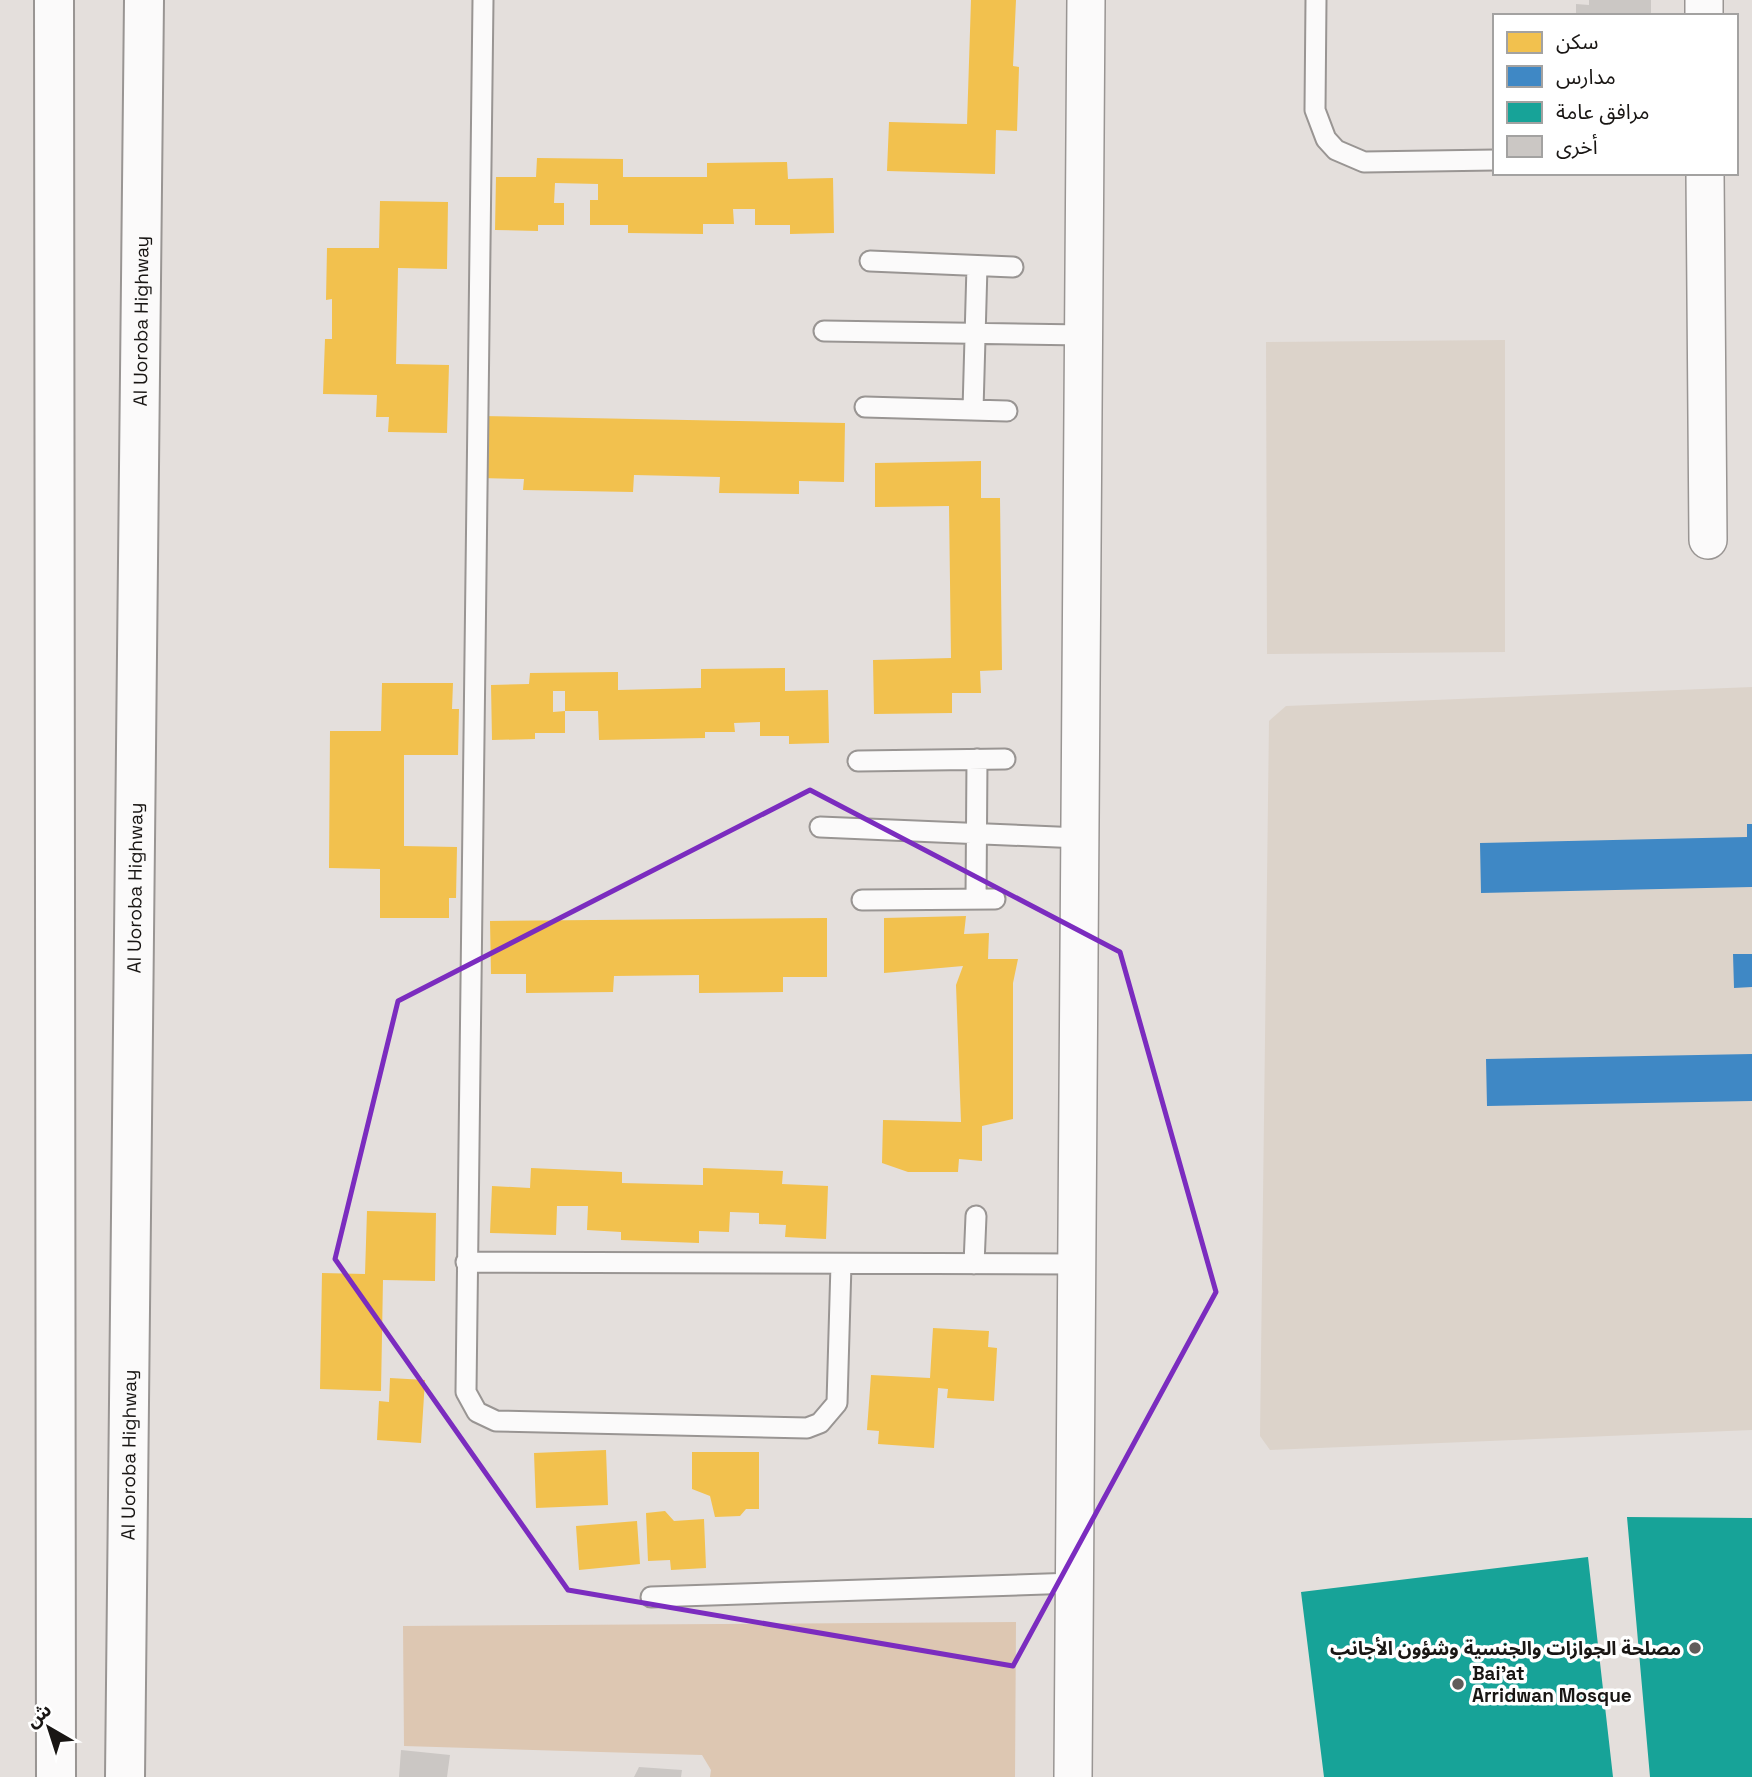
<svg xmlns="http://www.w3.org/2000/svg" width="1752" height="1777" font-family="'Space Grotesk','Noto Sans Arabic',sans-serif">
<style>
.built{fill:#dcd3ca}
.green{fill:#ddc7b2}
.homes{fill:#f2c14e;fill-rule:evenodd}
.schools{fill:#3f88c5}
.public{fill:#17a398}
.building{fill:#cbc7c4}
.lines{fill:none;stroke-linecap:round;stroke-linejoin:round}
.service-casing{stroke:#999593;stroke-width:23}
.minor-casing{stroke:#999593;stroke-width:40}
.trunk-casing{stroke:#999593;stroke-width:42}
.service{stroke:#fbfafa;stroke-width:19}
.minor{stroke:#fbfafa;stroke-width:37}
.trunk{stroke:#fbfafa;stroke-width:38}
.marked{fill:none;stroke:#7b2cbf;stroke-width:5;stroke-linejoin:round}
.poi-dot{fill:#605c5a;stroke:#fff;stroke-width:2.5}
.labels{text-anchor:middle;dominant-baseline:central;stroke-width:7;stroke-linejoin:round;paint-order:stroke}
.street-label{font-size:19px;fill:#191614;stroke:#fff}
.poi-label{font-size:19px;font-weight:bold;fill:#191614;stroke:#fff;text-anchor:end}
</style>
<rect width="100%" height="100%" fill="#e4dfdc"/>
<!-- built -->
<path class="built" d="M1505,340V652L1267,654L1266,342Z
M1752,687V1430L1270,1450L1260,1436L1269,721L1286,706Z"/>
<!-- green -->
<path class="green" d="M1016,1622L1015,1777H710L711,1770L702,1755L404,1746L403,1626Z"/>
<!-- homes -->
<path class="homes" d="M971,0H1016L1013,66L1019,67L1017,131L996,130L995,174L887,171L889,122L967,124Z
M537,158L623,159V177H707V163L787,162L788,179L833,178L834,233L790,234V225H755V209H733L734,224H703V234L628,233V225H590V200H598V184L555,183L554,203H564V225H538V231L495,230L496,177H536Z
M380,201L448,202L447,269L398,268L396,364L449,365L447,433L388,432L389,417H376L377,395L323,394L325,339H332V299L326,300L327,248H379Z
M482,416L845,423L844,482L799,481V494L719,493L720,477L634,475L633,492L523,490L524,479L480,478Z
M981,461V498H1000L1002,670L980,671L981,693H952V713L874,714L873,660L951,658L949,506L875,507V463Z
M785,668V691L828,690L829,743L789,744V736H760V722L734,723L735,732H705V738L599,740L598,711H565V733H535V739L492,740L491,685L529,684L530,673L618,672V690L701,688V669ZM553,691H565V711L553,712Z
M382,683H453L452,709H459L458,755H404V846L457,847L456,898H449V918H380V869L329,868L330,731H381Z
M966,916L964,934L989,933L988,959H1018L1013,983V1119L982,1126V1161L959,1159L958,1172H908L882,1163L883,1120L961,1122L956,985L963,966L884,973V918Z
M827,918V977H783V992L699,993V975L614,976L613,992L526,993V974H491L490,921Z
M531,1168L622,1172V1183L703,1185V1168L783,1171L782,1184L828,1186L826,1239L785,1237L786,1225L759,1224V1213L730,1212L729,1232L699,1231V1243L621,1240V1232L587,1230L588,1206H557L556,1235L490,1233L492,1186L530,1188Z
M367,1211L436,1213L435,1281L383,1280L381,1391L320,1389L322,1273L365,1274Z
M933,1328L989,1331L988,1347L997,1348L994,1401L947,1398L948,1389L938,1388L934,1448L878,1444L879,1431L867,1430L871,1375L930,1378Z
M390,1378L425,1380L421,1443L377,1440L379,1401L389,1402Z
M606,1450L608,1505L536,1508L534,1453Z
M692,1452H759V1509H746L740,1516L715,1517L710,1496L692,1489Z
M665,1511L674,1521L704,1519L706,1568L671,1570L670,1560L648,1561L646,1513Z
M637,1521L640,1564L579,1570L576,1526Z"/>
<!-- schools -->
<path class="schools" d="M1747,824H1752V887L1481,893L1480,843L1747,837Z
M1733,954H1752V987L1734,988Z
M1752,1054V1101L1487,1106L1486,1059Z"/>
<!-- public -->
<path class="public" d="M1627,1517L1752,1518V1777H1650Z
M1588,1557L1613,1777H1324L1301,1592Z"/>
<!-- building -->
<path class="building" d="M1589,0H1651V16H1576V4L1589,5Z
M401,1750L450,1755L447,1777H399Z
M639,1767L682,1770L681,1777H634Z"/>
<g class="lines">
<!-- service casing -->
<g class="service-casing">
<path id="service" d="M483,0L466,1392L477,1412L496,1421L807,1428L820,1423L837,1403L841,1264
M1316,0L1315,110L1326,139L1336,150L1364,162L1495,160
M870,261L1013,267
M824,331L1084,335
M865,407L1007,411
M973,410L977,266
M858,761L1005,759
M820,827L1080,838
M976,899L977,759
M862,900L995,899
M466,1262L1077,1264
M974,1264L976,1216
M651,1597L1075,1583"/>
</g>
<!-- minor casing -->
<g class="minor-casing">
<path id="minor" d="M1704,0V16
M1705,173L1708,540
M1073,1777L1086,0"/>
</g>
<!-- trunk casing -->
<g class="trunk-casing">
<g id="trunk">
<path d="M54,0L56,1777"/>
<path id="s1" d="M125,1777L144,0"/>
</g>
</g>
<!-- service -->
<use href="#service" class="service"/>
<!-- minor -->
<use href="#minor" class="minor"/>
<!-- trunk -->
<use href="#trunk" class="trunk"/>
</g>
<!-- marked area -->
<path class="marked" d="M810,790L1120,952L1216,1292L1013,1666L568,1590L335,1259L398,1001Z"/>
<!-- markers -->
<g class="poi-dot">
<circle cx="1695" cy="1648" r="7"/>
<circle cx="1458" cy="1684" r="7"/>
</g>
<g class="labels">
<!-- street labels -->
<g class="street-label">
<text stroke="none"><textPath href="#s1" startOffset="1456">Al Uoroba Highway</textPath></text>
<text stroke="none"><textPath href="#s1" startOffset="889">Al Uoroba Highway</textPath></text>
<text stroke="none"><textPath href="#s1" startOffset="322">Al Uoroba Highway</textPath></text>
</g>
<!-- poi labels -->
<g class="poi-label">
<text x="1681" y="1648">مصلحة الجوازات والجنسية وشؤون الأجانب</text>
<text x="1472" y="1673" text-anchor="start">Bai'at<tspan x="1472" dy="22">Arridwan Mosque</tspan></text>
</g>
</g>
<!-- legend -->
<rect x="1493" y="14" width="245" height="161" fill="#ffffff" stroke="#a3a2a1" stroke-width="2"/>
<rect x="1507" y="32" width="35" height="21" fill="#f2c14e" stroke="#a3a2a1" stroke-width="2"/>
<text x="1556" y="49" font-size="21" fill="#191614">سكن</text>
<rect x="1507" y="66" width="35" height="21" fill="#3f88c5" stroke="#a3a2a1" stroke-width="2"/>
<text x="1556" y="84" font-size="21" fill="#191614">مدارس</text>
<rect x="1507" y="102" width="35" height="21" fill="#17a398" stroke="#a3a2a1" stroke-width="2"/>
<text x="1556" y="119" font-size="21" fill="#191614">مرافق عامة</text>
<rect x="1507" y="136" width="35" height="21" fill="#cbc7c4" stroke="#a3a2a1" stroke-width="2"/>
<text x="1556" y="154" font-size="21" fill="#191614">أخرى</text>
<!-- north arrow -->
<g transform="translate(49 1728) rotate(321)" stroke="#ffffff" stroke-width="5" paint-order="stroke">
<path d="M0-5L12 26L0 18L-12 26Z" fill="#191614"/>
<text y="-10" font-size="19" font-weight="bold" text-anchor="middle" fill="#191614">ش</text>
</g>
</svg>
